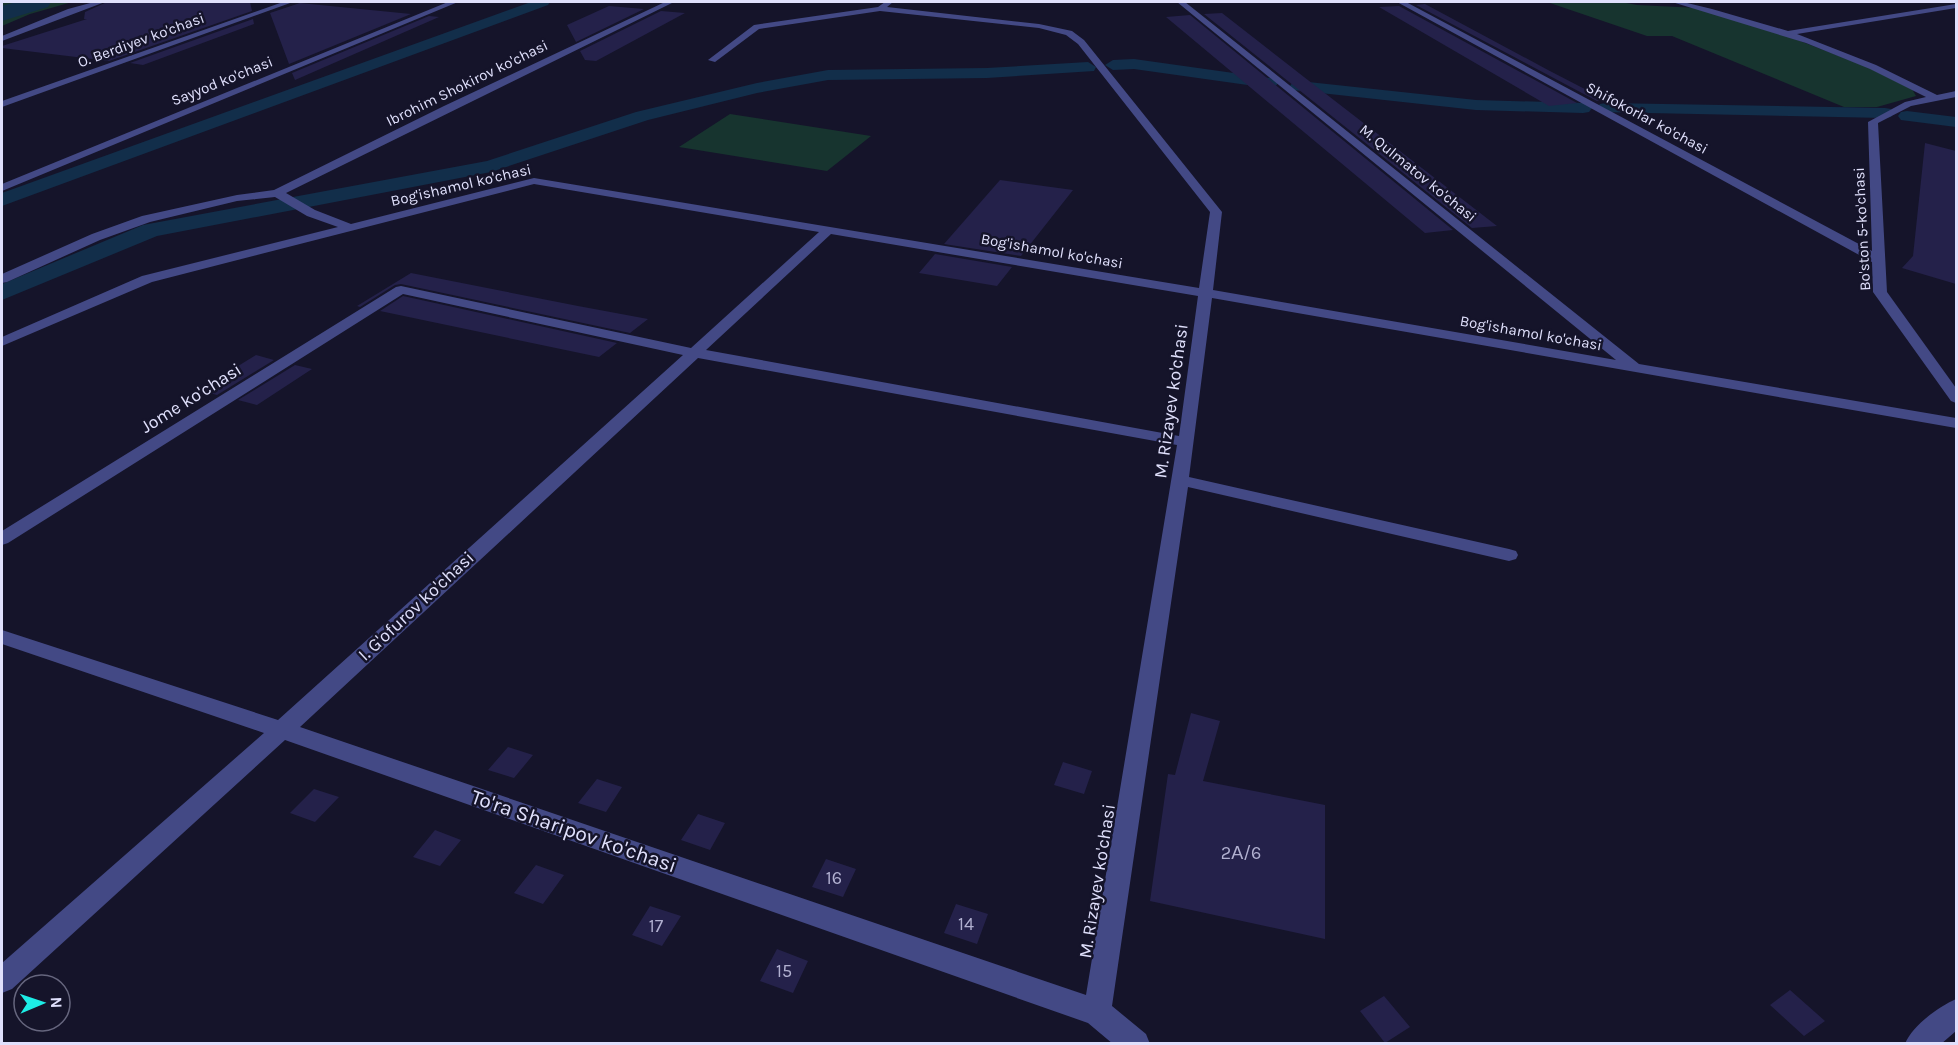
<svg xmlns="http://www.w3.org/2000/svg" width="1958" height="1045" font-family="Karla,sans-serif">
<style>
.green{fill:#17342f}
.lines{fill:none;stroke-linecap:round;stroke-linejoin:round}
.canal{fill:#122e4a;fill-rule:evenodd}
.river{fill:#122e4a;fill-rule:evenodd}
.building{fill:#24214a}
.minor{fill:#434985;fill-rule:evenodd}
.labels{text-anchor:middle;dominant-baseline:central;stroke-width:5;stroke-linejoin:round;paint-order:stroke}
.far-street-label{font-size:15px;fill:#e0e0fc;stroke:#15142a}
.street-label{font-size:18px;fill:#e0e0fc;stroke:#15142a}
.near-number-label{font-size:18px;fill:#b1b0d0}
.near-street-label{font-size:21px;fill:#e0e0fc;stroke:#15142a}
</style>
<rect width="100%" height="100%" fill="#15142a"/>
<!-- green -->
<path class="green" d="M2,2H72L30,14L2,26Z
M1547,2H1621L1637,5L1699,8L1782,34L1883,73L1912,89L1916,96L1877,107H1844L1672,36H1647Z
M730,114L871,136L827,171L679,147Z"/>
<g class="lines">
<!-- canal -->
<path class="canal" d="M531,2H550L548,5L2,206V193Z
M1134,59L1269,78L1275,79L1278,83L1275,87L1269,88L1134,69L1113,70L1105,65L1113,60Z
M1088,62L1096,67L1094,71L987,78L828,80L757,93L648,120L491,172L157,236L2,300V284L143,225L487,161L636,112L757,83L828,70L987,68Z
M1299,81L1476,100L1583,103L1589,104L1592,108L1589,112L1583,113L1476,110L1293,90L1290,86L1293,82Z
M1606,103L1885,108L1891,109L1894,113L1891,117L1885,118L1600,112L1597,108L1600,104Z
M1907,111L1956,117V127L1901,120L1898,116L1901,112Z"/>
<!-- river -->
<path class="river" d="M16,2H51L48,7L2,21V6Z"/>
</g>
<!-- building -->
<path class="building" d="M107,2H250L252,11L109,61L2,48V46L87,19H84L85,12Z
M300,3L411,14L289,64L270,13Z
M1425,4L1548,70L1606,100L1597,101L1416,5Z
M609,6L644,9L576,42L567,25Z
M1399,6L1577,103L1549,106L1379,7Z
M661,11L685,13L596,61L585,60L580,51Z
M1222,13L1304,77L1497,226L1472,228L1204,14Z
M1190,15L1453,230L1425,233L1166,17Z
M429,16L439,17L295,80L292,73Z
M253,19L254,24L143,65L130,63Z
M1925,143L1956,151V284L1902,268L1913,256Z
M1000,180L1073,190L1021,256L944,244Z
M935,254L1012,267L997,286L919,273Z
M411,273L578,306L648,319L630,333L401,284L395,285L360,307L357,306Z
M403,296L617,343L599,357L380,311Z
M256,355L274,360L217,395L199,390Z
M295,365L312,369L257,405L238,400Z
M1191,713L1220,721L1203,781L1325,805V939L1150,901L1168,774L1175,775Z
M508,747L533,755L514,778L488,770Z
M1063,762L1092,771L1084,794L1054,785Z
M597,779L622,787L606,812L578,803Z
M314,789L339,797L315,822L290,813Z
M698,814L725,823L710,850L681,840Z
M435,830L461,840L440,866L413,857Z
M826,859L856,869L843,897L812,887Z
M536,865L564,875L543,904L514,893Z
M956,904L988,914L977,944L944,933Z
M650,906L681,916L662,946L632,935Z
M777,949L808,961L793,993L760,981Z
M1790,990L1825,1021L1804,1036L1770,1005Z
M1384,996L1410,1027L1385,1043L1360,1011Z"/>
<g class="lines">
<!-- minor -->
<path class="minor" d="M94,2H105L2,41V36L68,9Z
M283,2H293L2,107V101Z
M448,2H458L2,191V184Z
M665,2H674L286,193L315,210L351,224L534,178L1199,288L1210,212L1078,44L1066,35L1039,28L880,11L759,29L715,62L708,60L754,25L878,7L885,2H893L887,7L1039,24L1072,31L1084,40L1222,212L1213,290L1616,360L1177,2H1185L1639,364L1956,418V428L1212,298L1189,477L1509,549L1516,551L1518,555L1516,559L1509,561L1188,487L1112,1006L1146,1034L1150,1044H1113L1088,1023L285,740L12,989L2,993V963L264,733L2,644V630L278,720L683,355L403,294L8,543L2,545V531L396,287L401,286L691,348L819,232L534,184L152,282L2,346V337L142,276L338,227L307,216L275,197L237,201L150,222L100,240L7,282L2,283V274L92,234L142,216L237,195L274,190L444,106ZM831,234L1198,296L1179,436L706,350ZM698,358L1177,445L1086,995L300,727Z
M1397,2H1406L1872,251L1868,122L1905,102L1926,97L1870,69L1806,43L1672,2H1683L1712,9L1788,31L1956,4V8L1797,34L1876,65L1937,95L1956,91V97L1911,106L1878,123L1887,292L1956,388V403L1951,401L1873,292L1872,262Z
M1956,999V1031L1941,1044H1905C1912,1026 1938,1007 1956,999Z"/>
</g>
<g class="labels">
<!-- far-street labels -->
<g class="far-street-label">
<text transform="translate(141 40) rotate(-20)">O. Berdiyev ko'chasi</text>
<text transform="translate(222 81) rotate(-22)">Sayyod ko'chasi</text>
<text transform="translate(467 83) rotate(-26)">Ibrohim Shokirov ko'chasi</text>
<text transform="translate(1647 118) rotate(28)">Shifokorlar ko'chasi</text>
<text transform="translate(1418 173) rotate(39)">M. Qulmatov ko'chasi</text>
<text transform="translate(461 185) rotate(-13)">Bog'ishamol ko'chasi</text>
<text transform="translate(1862 229) rotate(-93)">Bo'ston 5-ko'chasi</text>
<text transform="translate(1052 251) rotate(10)">Bog'ishamol ko'chasi</text>
<text transform="translate(1531 333) rotate(10)">Bog'ishamol ko'chasi</text>
</g>
<!-- street labels -->
<g class="street-label">
<text transform="translate(191 398) rotate(-32)">Jome ko'chasi</text>
<text transform="translate(1171 401) rotate(-82)">M. Rizayev ko'chasi</text>
<text transform="translate(416 606) rotate(-43)">I. G'ofurov ko'chasi</text>
<text transform="translate(1097 881) rotate(-81)">M. Rizayev ko'chasi</text>
</g>
<!-- near-number labels -->
<g class="near-number-label">
<text x="1241" y="853">2А/6</text>
<text x="834" y="878">16</text>
<text x="966" y="924">14</text>
<text x="656" y="926">17</text>
<text x="784" y="971">15</text>
</g>
<!-- near-street labels -->
<g class="near-street-label">
<text transform="translate(574 831) rotate(19)">To'ra Sharipov ko'chasi</text>
</g>
</g>
<!-- border -->
<rect width="1958" height="1045" fill="none" stroke="#e0e0fc" stroke-width="6"/>
<!-- north arrow -->
<g transform="translate(42 1003) rotate(88)"><circle r="28" fill="#15142a" stroke="#66667e" stroke-width="1.5"/>
<path d="M0-4.5L10 22L0 15L-10 22Z" fill="#1dece5"/>
<text y="-9" font-size="16" font-weight="bold" text-anchor="middle" fill="#e0e0fc">N</text>
</g>
</svg>
